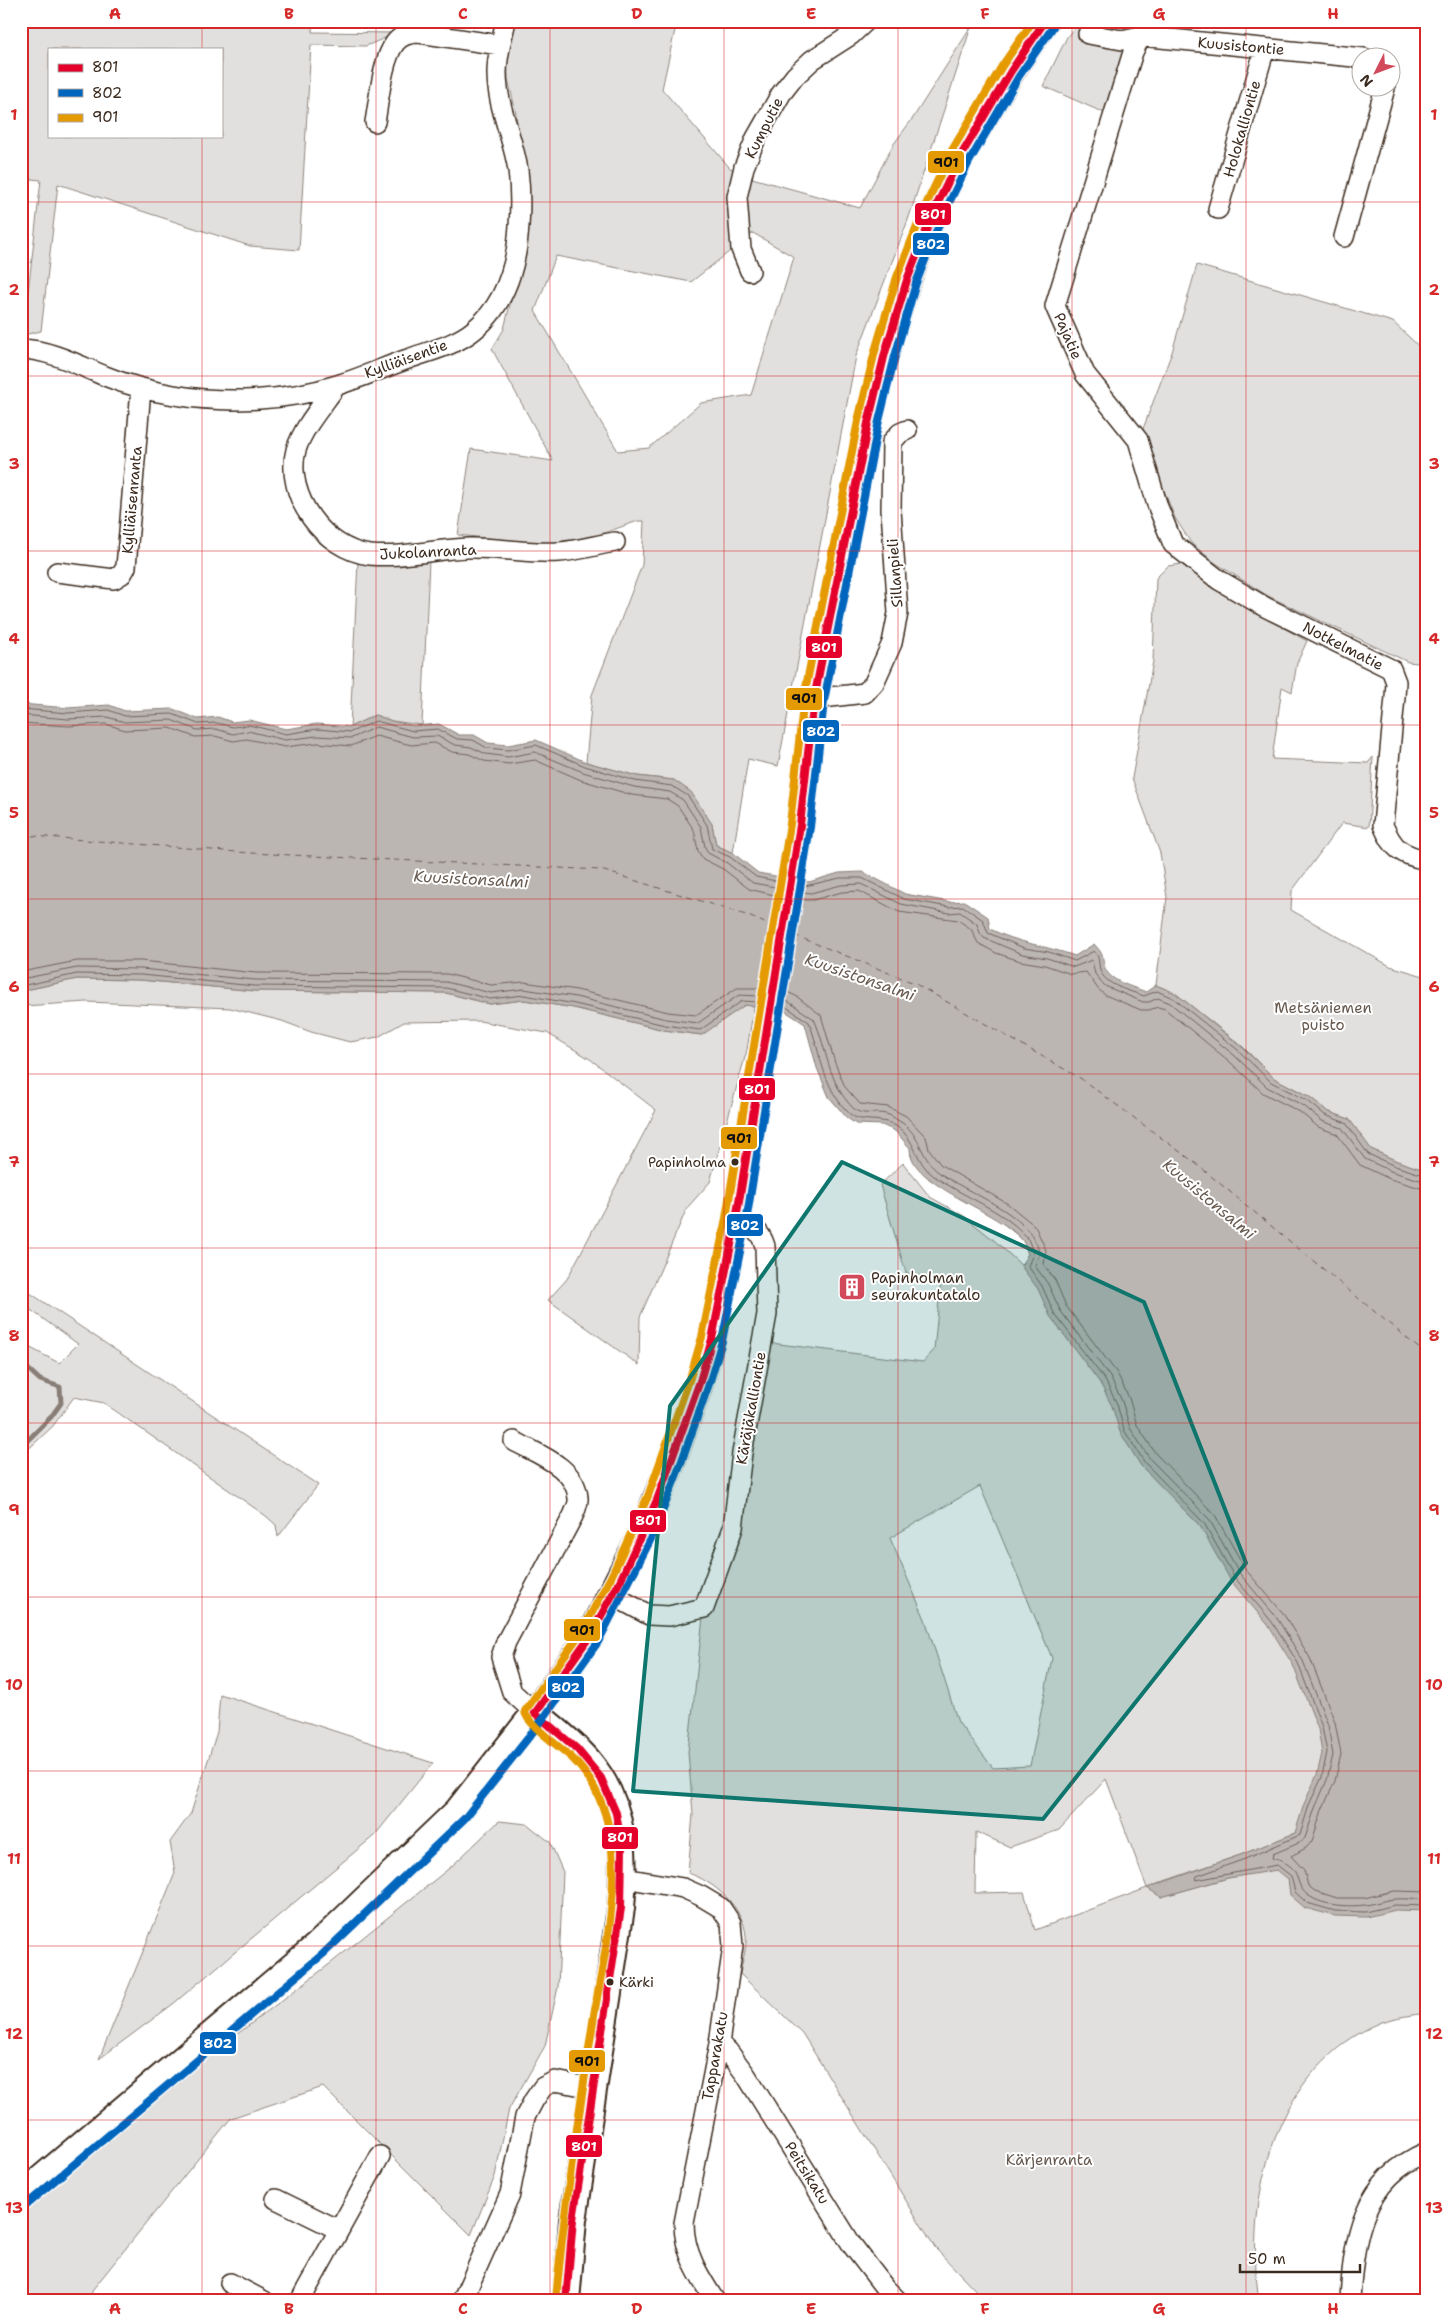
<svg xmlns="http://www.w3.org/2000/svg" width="1448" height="2322" font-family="'Shantell Sans',sans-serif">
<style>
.green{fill:#e2e0de;stroke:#8e857e;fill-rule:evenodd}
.water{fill:#bcb6b3;stroke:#887e77}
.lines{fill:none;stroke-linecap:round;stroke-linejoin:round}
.shore{stroke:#6f625a;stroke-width:1}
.stream{stroke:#887e77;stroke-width:5}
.ferry{stroke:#685b52;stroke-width:1;stroke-dasharray:6 5;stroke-linecap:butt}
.street-casing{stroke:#3b2a1e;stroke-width:22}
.secondary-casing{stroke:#3b2a1e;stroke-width:30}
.street{stroke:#fff;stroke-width:19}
.secondary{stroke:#fff;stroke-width:26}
.bus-1-casing{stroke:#fff;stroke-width:11}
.bus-2-casing{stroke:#fff;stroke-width:11}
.bus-3-casing{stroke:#fff;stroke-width:11}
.bus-1{stroke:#e4002b;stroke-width:8}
.bus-2{stroke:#0065bd;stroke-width:8}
.bus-3{stroke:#e49a03;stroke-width:8}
.marked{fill:#0f766e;fill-opacity:0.2;stroke:#0f766e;stroke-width:4;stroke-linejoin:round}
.grid{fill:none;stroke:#d62828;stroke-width:1;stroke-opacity:0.55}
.bus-dot{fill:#3b2a1e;stroke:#fff;stroke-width:2}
.labels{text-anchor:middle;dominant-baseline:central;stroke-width:4;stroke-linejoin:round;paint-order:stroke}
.bus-label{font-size:14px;fill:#3b2a1e;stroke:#fff;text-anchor:end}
.street-label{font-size:15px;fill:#3b2a1e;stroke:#fff}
.park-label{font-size:15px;fill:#65584e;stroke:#fff}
.poi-label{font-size:15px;fill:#3b2a1e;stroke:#fff;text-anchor:start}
.water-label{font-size:16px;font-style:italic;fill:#685b52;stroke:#fff}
.line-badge{stroke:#fff;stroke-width:2}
.badge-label{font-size:14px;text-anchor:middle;font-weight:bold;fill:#fff}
.pale-badge-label{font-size:14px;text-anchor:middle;font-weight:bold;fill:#111}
.neatline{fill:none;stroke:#d62828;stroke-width:2}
.grid-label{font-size:16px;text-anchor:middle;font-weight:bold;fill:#d62828}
</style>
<rect width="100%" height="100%" fill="#fff"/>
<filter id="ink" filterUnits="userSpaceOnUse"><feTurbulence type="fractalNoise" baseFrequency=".02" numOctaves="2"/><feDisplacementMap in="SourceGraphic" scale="10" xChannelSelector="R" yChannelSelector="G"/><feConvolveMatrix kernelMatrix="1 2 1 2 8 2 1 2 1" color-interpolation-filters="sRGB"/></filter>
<g filter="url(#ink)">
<!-- green -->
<path class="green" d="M21,21H313L312,32L397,33L366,46L311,45L299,250L250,246L58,184L41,331L23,335L41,180L21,178ZM49,49H221V136H49Z
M514,21H677L662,89L730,168L752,178L860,208L893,145L913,118L971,27L908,220L856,356L778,766L748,759L733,853L716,845L712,824L674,780L637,776L586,762L592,695L642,565L644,521H638L578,542L550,545L458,535L471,449L553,461L492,349L504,329L517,276L530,208L515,108L508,79L507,47ZM753,233L794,257L751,395L701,403L649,448L618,451L535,311L556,256L691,282Z
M1079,21H1139L1109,115L1043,86L1067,37Z
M1197,265L1393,322L1427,354V664L1408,662L1268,596L1214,562L1191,543L1175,518L1141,434L1172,352Z
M358,561L400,566L429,561L422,725L392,721L375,715L350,727Z
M1181,564L1214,588L1307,641L1297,663L1292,692L1282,687L1272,759L1368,763L1373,757L1369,827L1342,823L1292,891L1291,910L1390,966L1427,977V1171L1397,1161L1371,1149L1349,1119L1327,1111L1310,1097L1274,1078L1242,1046L1175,993L1156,985L1167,897L1160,853L1132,778L1153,661L1156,578L1168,566Z
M77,979L140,980L255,991L446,993L490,1004L524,1000L574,1008L664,1030L701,1035L744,1005L754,1006L747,1050L710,1182L687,1208L640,1317L639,1365L548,1300L567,1279L656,1110L590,1059L547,1033L479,1021L404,1022L378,1037L350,1042L311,1032L282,1021L230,1008L87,1002L23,1006L21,1009V991Z
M910,1155L953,1157L1388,1621L1295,1833L1243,1854L1164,1881L1148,1888L1161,1897L1228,1878L1260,1872L1343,1839L1427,1865V2013C1412,2015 1396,2017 1382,2022C1275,2066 1244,2197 1259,2301H987L984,2299L936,2249L802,2033L740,1974C742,1962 747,1948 746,1936C744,1907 713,1881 688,1873L693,1814L688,1752L704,1608L733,1528L763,1342L923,1362L934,1350L941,1280L906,1273L880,1185L903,1163L930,1197L964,1216L995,1241L1021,1265L1028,1254L1023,1240L999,1220L929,1179ZM980,1486L1052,1658L1030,1766L993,1768L958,1722L925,1619L890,1538ZM1106,1779L1147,1888L1035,1930L1024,1892L975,1893L976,1832L1010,1847L1059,1830Z
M21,1287L318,1485L278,1537L276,1525L266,1516L104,1403L74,1397L53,1426L21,1456V1343L59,1363L78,1344L21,1303Z
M220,1694L433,1763L375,1835L173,2004L99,2059L175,1873L170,1842L191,1813L217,1732Z
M499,1821L527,1824L550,1842L563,1872L558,1987L545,2046L509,2109L495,2176L471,2235L323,2087L231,2118L93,2289L89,2301H21V2198L331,1963L452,1866Z"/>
<!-- water -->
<path class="water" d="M21,704L68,708L109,705L125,711L173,709L198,719L218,717L232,722L249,720L286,729L317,724L350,727L375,715L392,721L414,726L439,724L459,735H474L488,743L508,745L536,740L586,762L637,776L674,780L691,792L712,824L716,845L733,853L758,873L809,882L839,873L863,872L905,894L950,902L964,901L988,917L990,929C1017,943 1047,946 1075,956L1094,944C1105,956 1101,954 1105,968C1110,982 1134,987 1146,992L1156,985L1175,993L1242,1047L1274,1078L1310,1097L1327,1111L1349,1119L1371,1149L1397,1161L1427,1171V1911L1396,1910L1366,1917L1335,1916L1305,1908L1290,1895L1288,1879L1277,1870L1228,1878L1161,1897L1147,1888L1243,1854L1295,1833L1304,1804L1317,1775L1322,1753L1318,1729L1293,1665L1268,1625L1231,1581L1200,1526L1141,1466L1120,1432L1112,1406L1100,1383L1050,1316L1038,1289L1021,1266L1028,1254C1026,1250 1025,1243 1022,1240C1000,1211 909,1186 910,1148L895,1131L882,1125L856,1124L847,1118L829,1097L817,1068L805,1024L785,1011L745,1005L702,1035L664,1030L574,1008L524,1000L490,1004L446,993L255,991L140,980L77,979L21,991Z"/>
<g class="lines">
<!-- shore -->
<path class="shore" d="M21,709L68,713L108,710L125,716L172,714L198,724L217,723L233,727L249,725L286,734L317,729L351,732L376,721L413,731L438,729L457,739L473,740L487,748L508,750L536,745L585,766L635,781L672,786L688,796L707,825L712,849L730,857L756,877L776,881
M21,715L68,719L107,717L125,722L171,720L197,730L216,729L233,734L248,731L285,740L317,736L352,738L376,727L413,737L437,736L455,745L471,747L486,754L508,757L535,752L583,772L634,787L670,792L683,800L701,827L705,847L708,853L727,863L753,883L775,887
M21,723L68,726L106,724L125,730L170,728L195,737L215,736L233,741L247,739L285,747L317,743L351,746L376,736L411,745L435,743L452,752L469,754L484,761L509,764L535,760L581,780L632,795L667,799L678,806L694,830L698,851L703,859L723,869L749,889L774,895
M805,886L840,878H862L904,899L949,907L963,906L983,920L988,933L1024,948L1049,952L1075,961L1094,951C1100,957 1098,962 1100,970C1105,986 1131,991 1144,996L1157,991L1173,998L1238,1050L1271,1082L1308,1101L1325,1115L1346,1123L1368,1154L1395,1166L1427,1176
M804,892L811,893L841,885L861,884L901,904L949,913L960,912L977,924L980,933L984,938L1022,954L1047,958L1074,967L1092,960L1095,974L1105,986L1143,1002H1149L1158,998L1170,1003L1234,1055L1267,1087L1304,1106L1322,1121L1342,1128L1365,1159L1393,1172L1427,1182
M802,900H813L842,892L859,891L899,912L958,920L971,929L978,943L996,953L1020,961L1045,965L1071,974L1086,972L1098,989L1105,995L1141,1010H1149L1158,1007L1165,1009L1229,1061L1263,1093L1300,1112L1318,1127L1337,1134L1360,1165L1390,1179L1427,1190
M21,972L77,961H141L256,973L447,974L491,985L524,982L577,990L668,1012L696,1015L737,988H759
M21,979L77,968L141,969L255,980L446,982L491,993L524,989L576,997L666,1019L698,1023L739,995L758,996
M21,986L77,974L141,975L255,986L446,988L490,999L524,995L575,1004L665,1025L700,1030L742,1001L757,1002
M787,992L796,996L821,1015L835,1063L845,1087L860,1104L888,1107L906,1116L926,1137L929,1149L941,1165L1008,1204L1035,1226L1046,1250L1044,1265L1055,1280L1066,1306L1117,1373L1129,1398L1137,1425L1156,1454L1215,1515L1246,1570L1283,1613L1310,1658L1335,1722L1341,1754L1335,1781L1322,1810L1312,1841L1306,1848L1291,1856L1304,1870L1308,1886L1315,1891L1337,1898H1364L1394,1891L1427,1892
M786,1000L814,1019C828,1051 827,1081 853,1108C862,1117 875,1111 886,1114C890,1115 895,1118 899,1121C920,1132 920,1157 937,1171C965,1193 1032,1213 1039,1252C1040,1257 1036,1261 1035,1266L1048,1284L1060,1310L1110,1377L1122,1401L1130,1428L1150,1459L1209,1519L1240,1574L1277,1618L1303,1661L1328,1725L1333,1755L1327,1780L1315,1808L1305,1838L1299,1843L1273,1854L1272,1858C1307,1867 1290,1883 1309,1896C1323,1906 1349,1907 1365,1905C1376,1904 1386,1899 1396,1899C1406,1898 1417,1900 1427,1900
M785,1006L809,1022C821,1054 823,1089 850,1114C861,1124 880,1116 896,1126C916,1138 915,1163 934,1176C963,1197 1002,1209 1026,1236C1030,1241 1031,1248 1033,1254L1028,1266L1042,1286L1054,1313L1105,1380L1117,1404L1124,1430L1145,1463L1204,1523L1235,1578L1272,1622L1298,1663L1322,1727L1327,1752L1322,1777L1309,1805L1300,1835L1245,1859L1197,1876L1196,1880L1277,1865L1291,1876L1295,1892L1307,1903L1335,1911L1365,1912L1395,1905L1427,1906"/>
<!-- stream -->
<path class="stream" d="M21,1367H26L40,1380L60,1387L61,1403L51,1417L21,1447"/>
<!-- ferry -->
<path class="ferry" d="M21,835L250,853L601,870L746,915L772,926
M794,935L914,983L1080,1078L1194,1162L1427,1355"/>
<!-- street casing -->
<g class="street-casing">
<path id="street" d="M1148,21L1133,52L1055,306L1085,374L1138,440L1158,507L1173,544L1219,580L1265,607L1391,669L1396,682L1395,697L1383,825C1393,849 1401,855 1427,860
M1088,34L1122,40L1140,36L1364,58
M375,122C379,101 382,60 395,43C401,35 410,33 419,33L500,45
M1218,209L1265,48
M1344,237L1385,88
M750,271L741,249L737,197L744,167L756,138L781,94L795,76L812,60L851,35L866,21
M21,349C51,350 78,365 105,376C127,385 150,391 174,395C226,404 287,401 337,385C361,378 385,367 408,359C430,351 456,345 474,330C500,309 512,279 517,246C520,222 521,194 518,170C513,137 497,107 497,73C497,55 502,38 506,21
M336,386C323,405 303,427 296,450C284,495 324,550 370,555C404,558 435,549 468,548C498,547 529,554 559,552C577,551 596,545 615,542
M57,572L114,579L122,574L126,567L141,389
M814,699L865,693L874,683L892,643L898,613L891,510L892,442L900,433L907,430
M514,1441C537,1454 576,1467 578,1498C579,1503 575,1511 573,1516L506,1642L501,1657L512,1692L535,1713
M612,1595L649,1615L669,1616L704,1608L733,1528L742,1453L767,1314L765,1246C760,1229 751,1226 736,1220
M624,1878L683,1888L701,1896L721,1908L731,1923L733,1946L719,2044L684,2223C684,2253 699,2276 715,2301
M719,2044L728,2051L746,2075L852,2245L885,2288L898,2301
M276,2199L339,2230
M230,2283L264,2301
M300,2301L380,2156
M462,2301L510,2194L525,2117L534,2100L543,2087L555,2081L593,2088
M1350,2301C1353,2239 1362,2179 1427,2152"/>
</g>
<!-- secondary casing -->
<g class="secondary-casing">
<path id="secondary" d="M535,1713C554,1729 574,1744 589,1762C625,1805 625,1856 621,1908L573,2220L566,2301
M21,2196L317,1946L458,1811L535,1713L590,1636L644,1530L671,1463L700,1381L712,1339L736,1220L800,825L814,699L868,423L885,353L907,280L933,213L960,157L1011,71L1045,21"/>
</g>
<!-- street -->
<use href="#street" class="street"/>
<!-- secondary -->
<use href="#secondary" class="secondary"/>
<!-- bus-1 casing -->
<g class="bus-1-casing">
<path id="bus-1" d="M535,1713L590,1636L621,1579L657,1500L700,1381L712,1339L736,1220L800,825L814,699L868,423L885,353L907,280L933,213L960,157L1011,71L1045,21
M535,1713L577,1749L601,1778L616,1813L622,1850L621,1908L573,2220L566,2301"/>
</g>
<!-- bus-2 casing -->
<g class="bus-2-casing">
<path id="bus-2" d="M27,2204L323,1954L465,1818L543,1719L598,1642L653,1535L680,1466L709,1384L722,1341L746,1222L810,827L824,701L878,425L895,356L916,283L942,217L969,162L1019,76L1053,27"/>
</g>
<!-- bus-3 casing -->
<g class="bus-3-casing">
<path id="bus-3" d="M556,2300C564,2204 580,2110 594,2015C603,1961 617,1905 612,1850C609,1815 597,1783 572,1758C562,1748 525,1723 525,1711L582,1631L612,1575L648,1496L690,1378L702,1337L726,1218L790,824L804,697L858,421L875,351L897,277L924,209L951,152L1002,66L1033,21"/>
</g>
<!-- bus-1 -->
<use href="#bus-1" class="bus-1"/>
<!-- bus-2 -->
<use href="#bus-2" class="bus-2"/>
<!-- bus-3 -->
<use href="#bus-3" class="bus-3"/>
</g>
</g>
<!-- marked area -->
<path class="marked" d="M842,1162L1144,1302L1246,1563L1043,1819L633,1791L670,1406Z"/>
<!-- grid -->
<path class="grid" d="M202,21V49M376,21V2301M550,21V2301M724,21V2301M898,21V2301M1072,21V2301M1246,21V2301M202,136V2301M21,202H1427M21,376H1427M21,551H1427M21,725H1427M21,899H1427M21,1074H1427M21,1248H1427M21,1423H1427M21,1597H1427M21,1771H1427M21,1946H1427M21,2120H1427"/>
<!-- icons -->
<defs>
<g id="building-square" transform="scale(1.4375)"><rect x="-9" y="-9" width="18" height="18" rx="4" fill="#d1495b" stroke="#fff"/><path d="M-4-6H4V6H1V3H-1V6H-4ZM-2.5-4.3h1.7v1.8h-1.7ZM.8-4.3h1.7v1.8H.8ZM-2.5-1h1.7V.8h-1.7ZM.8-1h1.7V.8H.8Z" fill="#fff"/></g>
</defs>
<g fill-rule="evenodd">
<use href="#building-square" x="852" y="1287"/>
</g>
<!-- markers -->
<g class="bus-dot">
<circle cx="735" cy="1162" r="4.5"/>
<circle cx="610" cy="1982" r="4.5"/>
</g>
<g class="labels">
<!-- bus labels -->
<g class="bus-label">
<text x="726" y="1162">Papinholma</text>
<text x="619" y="1982" text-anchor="start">Kärki</text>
</g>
<!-- street labels -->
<g class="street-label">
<text transform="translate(1241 46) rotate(5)">Kuusistontie</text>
<text transform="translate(764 128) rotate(-63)">Kumputie</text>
<text transform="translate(1242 129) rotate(-74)">Holokalliontie</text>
<text transform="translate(1068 336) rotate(67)">Pajatie</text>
<text transform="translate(406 359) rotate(-20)">Kylliäisentie</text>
<text transform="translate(132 500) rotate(-85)">Kylliäisenranta</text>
<text transform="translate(428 552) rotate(-3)">Jukolanranta</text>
<text transform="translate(895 573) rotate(-94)">Sillanpieli</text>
<text transform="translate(1343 646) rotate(27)">Notkelmatie</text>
<text transform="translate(751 1408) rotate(-80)">Käräjäkalliontie</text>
<text transform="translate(715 2056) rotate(-80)">Tapparakatu</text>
<text transform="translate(807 2173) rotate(58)">Peitsikatu</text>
</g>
<!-- park labels -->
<g class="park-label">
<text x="1323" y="1008">Metsäniemen<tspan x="1323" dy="17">puisto</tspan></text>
<text x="1049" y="2160">Kärjenranta</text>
</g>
<!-- poi labels -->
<g class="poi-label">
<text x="871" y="1278">Papinholman<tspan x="871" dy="17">seurakuntatalo</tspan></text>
</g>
<!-- water labels -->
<g class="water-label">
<text transform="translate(471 879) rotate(3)">Kuusistonsalmi</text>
<text transform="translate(860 977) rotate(19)">Kuusistonsalmi</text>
<text transform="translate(1209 1199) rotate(40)">Kuusistonsalmi</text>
</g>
</g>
<g class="line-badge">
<rect x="927" y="150" width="38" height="24" rx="5" fill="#e49a03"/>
<rect x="914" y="202" width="38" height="24" rx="5" fill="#e4002b"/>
<rect x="912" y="232" width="38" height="24" rx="5" fill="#0065bd"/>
<rect x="805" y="635" width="38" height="24" rx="5" fill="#e4002b"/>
<rect x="785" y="687" width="38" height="24" rx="5" fill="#e49a03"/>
<rect x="802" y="719" width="38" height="24" rx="5" fill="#0065bd"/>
<rect x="738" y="1077" width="38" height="24" rx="5" fill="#e4002b"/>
<rect x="720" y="1126" width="38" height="24" rx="5" fill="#e49a03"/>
<rect x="726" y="1213" width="38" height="24" rx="5" fill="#0065bd"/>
<rect x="629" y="1509" width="38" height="24" rx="5" fill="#e4002b"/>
<rect x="563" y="1618" width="38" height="24" rx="5" fill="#e49a03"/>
<rect x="547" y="1675" width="38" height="24" rx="5" fill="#0065bd"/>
<rect x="601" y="1826" width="38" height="24" rx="5" fill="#e4002b"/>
<rect x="199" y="2031" width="38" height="24" rx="5" fill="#0065bd"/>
<rect x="568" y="2049" width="38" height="24" rx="5" fill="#e49a03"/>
<rect x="565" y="2134" width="38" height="24" rx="5" fill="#e4002b"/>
</g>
<g class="badge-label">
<text x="933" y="219">801</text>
<text x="931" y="249">802</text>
<text x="824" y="652">801</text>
<text x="821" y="736">802</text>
<text x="757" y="1094">801</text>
<text x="745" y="1230">802</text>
<text x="648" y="1525">801</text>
<text x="566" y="1692">802</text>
<text x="620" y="1842">801</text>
<text x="218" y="2048">802</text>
<text x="584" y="2151">801</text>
</g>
<g class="pale-badge-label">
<text x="946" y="167">901</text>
<text x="804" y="703">901</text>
<text x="739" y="1143">901</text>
<text x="582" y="1635">901</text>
<text x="587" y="2066">901</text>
</g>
<!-- margin -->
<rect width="1448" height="2322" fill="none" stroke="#fff" stroke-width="55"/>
<!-- legend -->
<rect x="48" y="48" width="175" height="90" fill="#ffffff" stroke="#b1aaa5"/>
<rect x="58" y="64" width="25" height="8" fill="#e4002b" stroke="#b1aaa5"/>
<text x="92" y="72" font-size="15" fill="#3b2a1e">801</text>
<rect x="58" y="89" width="25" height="8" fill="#0065bd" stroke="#b1aaa5"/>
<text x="92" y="98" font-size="15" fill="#3b2a1e">802</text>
<rect x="58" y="114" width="25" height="8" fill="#e49a03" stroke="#b1aaa5"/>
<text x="92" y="122" font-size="15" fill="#3b2a1e">901</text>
<!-- north arrow -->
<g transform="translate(1376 72) rotate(228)"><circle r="24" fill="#ffffff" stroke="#b1aaa5"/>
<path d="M0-4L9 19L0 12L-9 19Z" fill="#d1495b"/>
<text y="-8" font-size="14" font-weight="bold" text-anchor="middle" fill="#3b2a1e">N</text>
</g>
<!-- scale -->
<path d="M1240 2264v8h120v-8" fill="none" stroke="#3b2a1e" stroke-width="2.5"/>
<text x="1248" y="2264" font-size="15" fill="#3b2a1e" stroke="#ffffff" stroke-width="4" paint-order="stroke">50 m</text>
<rect x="28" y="28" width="1392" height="2266" class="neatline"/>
<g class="grid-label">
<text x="115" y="19">A</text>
<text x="289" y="19">B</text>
<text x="463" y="19">C</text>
<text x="637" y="19">D</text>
<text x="811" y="19">E</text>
<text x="985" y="19">F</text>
<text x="1159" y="19">G</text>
<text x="1333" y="19">H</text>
<text x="14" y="120">1</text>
<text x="1434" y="120">1</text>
<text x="14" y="295">2</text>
<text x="1434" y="295">2</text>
<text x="14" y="469">3</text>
<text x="1434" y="469">3</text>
<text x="14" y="644">4</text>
<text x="1434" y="644">4</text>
<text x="14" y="818">5</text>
<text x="1434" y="818">5</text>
<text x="14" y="992">6</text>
<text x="1434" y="992">6</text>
<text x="14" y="1167">7</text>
<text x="1434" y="1167">7</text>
<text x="14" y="1341">8</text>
<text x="1434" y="1341">8</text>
<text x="14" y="1515">9</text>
<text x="1434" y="1515">9</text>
<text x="14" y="1690">10</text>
<text x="1434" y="1690">10</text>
<text x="14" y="1864">11</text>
<text x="1434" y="1864">11</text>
<text x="14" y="2039">12</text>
<text x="1434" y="2039">12</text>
<text x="14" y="2213">13</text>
<text x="1434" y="2213">13</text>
<text x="115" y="2314">A</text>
<text x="289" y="2314">B</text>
<text x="463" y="2314">C</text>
<text x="637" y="2314">D</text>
<text x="811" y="2314">E</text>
<text x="985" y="2314">F</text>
<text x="1159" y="2314">G</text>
<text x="1333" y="2314">H</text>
</g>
</svg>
